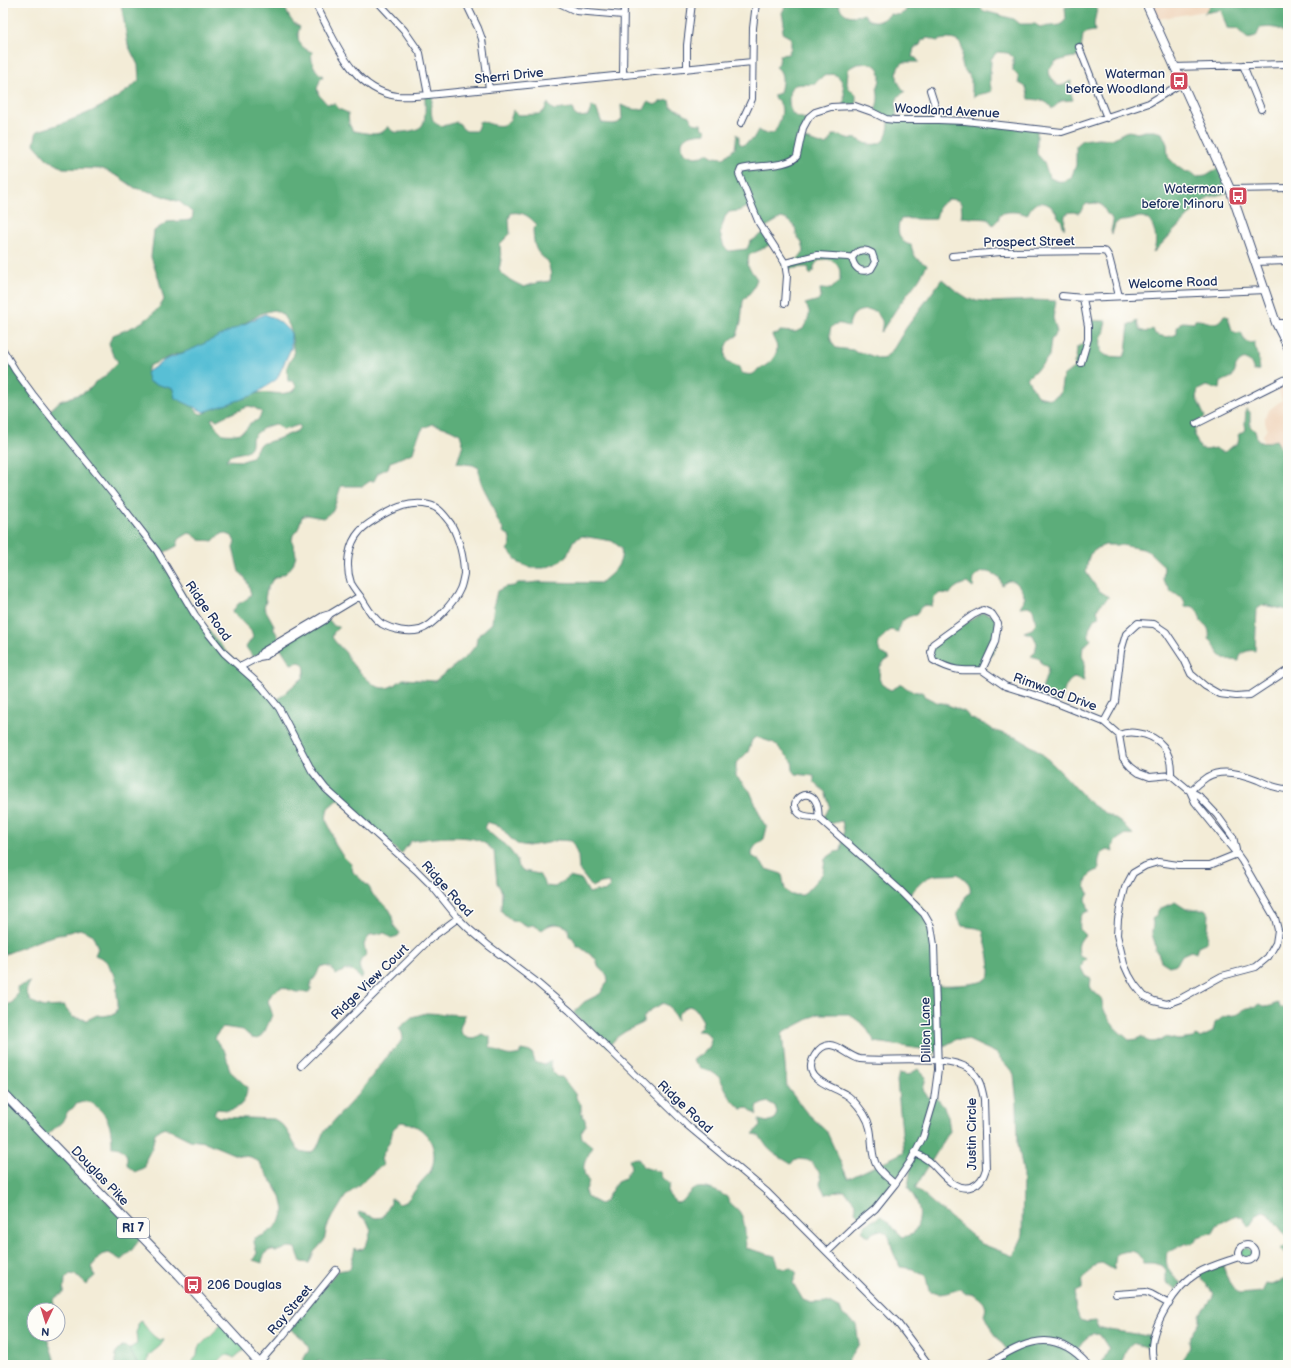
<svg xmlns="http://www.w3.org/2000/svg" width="1291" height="1368" font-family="'Balsamiq Sans',sans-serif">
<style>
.built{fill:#f0d5bc}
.green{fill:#70c98f;stroke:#467c76}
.forest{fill:#5cad7a;stroke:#3c6e6c;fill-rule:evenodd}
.water{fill:#58bfd5;stroke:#3a779a}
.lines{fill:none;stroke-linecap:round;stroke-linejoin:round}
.minor-casing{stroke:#3b4b70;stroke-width:8}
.major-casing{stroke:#3b4b70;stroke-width:10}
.minor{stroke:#fff;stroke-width:6}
.major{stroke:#fff;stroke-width:8}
.labels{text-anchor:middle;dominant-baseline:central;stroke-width:3;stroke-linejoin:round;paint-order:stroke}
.shield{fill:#fdfcf7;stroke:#5f6c8c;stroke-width:1}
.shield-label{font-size:12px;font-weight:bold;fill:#1b2f5e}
.poi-label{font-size:13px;fill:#1b2f5e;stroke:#fdfcf7;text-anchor:end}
.street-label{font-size:13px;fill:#1b2f5e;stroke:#fdfcf7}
</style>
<rect width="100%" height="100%" fill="#fdfcf7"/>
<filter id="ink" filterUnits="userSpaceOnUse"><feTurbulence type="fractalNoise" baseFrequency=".025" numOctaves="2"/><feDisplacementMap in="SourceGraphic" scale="8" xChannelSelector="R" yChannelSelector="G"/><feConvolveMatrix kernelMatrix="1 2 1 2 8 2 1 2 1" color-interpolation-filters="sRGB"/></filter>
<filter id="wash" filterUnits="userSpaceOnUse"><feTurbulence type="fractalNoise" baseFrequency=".012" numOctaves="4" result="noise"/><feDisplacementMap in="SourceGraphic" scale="16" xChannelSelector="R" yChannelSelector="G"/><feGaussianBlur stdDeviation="0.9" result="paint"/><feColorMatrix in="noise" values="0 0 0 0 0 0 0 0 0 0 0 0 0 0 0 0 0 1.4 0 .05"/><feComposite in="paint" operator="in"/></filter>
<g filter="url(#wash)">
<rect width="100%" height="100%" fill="#f3ecd7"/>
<!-- built -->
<path class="built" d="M1145,3H1210L1209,8L1205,11L1152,20Z
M1288,379V460L1282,451L1264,443L1263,435L1267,428L1265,422V417L1269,410L1282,400L1276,385Z"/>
<!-- green -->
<path class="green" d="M1241 1253a5 5 0 1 1 10 0a5 5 0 1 1-10 0Z
M141,1321C147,1328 154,1341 164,1340L160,1346L149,1355L147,1365H139L134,1358L130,1348L137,1344L136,1332L138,1328V1324Z
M223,1323L245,1349L234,1358L229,1355L223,1356L214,1365H189L197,1356L198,1348Z"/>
<!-- forest -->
<path class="forest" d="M121,3H277L284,4C287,14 291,23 300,27C295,39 300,48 312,52C310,61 315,72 323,76L320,80L317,89L319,95L327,104H335L339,109L348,113L349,124L353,131C365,132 381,139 388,126C390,128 391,131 394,132C401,133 421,131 423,124C426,118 425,104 425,96L433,94C430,113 428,134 456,122L460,124L462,128L466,131H476L478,127L479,122L482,121C497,127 510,130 513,110L518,115L540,114L544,111L548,103L550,107L554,110L572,108L574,114L578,117L588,116L592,106L596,108L602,123L613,124L618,123L622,119L621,105C629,109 637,111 645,108L648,102L655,105L660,102L669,100L671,107C678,109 683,113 689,116C692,123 693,124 701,124L702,128L706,130V133C693,134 676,135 684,153L695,157L703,156L707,153L714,157L724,158L735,148L737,134L739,137V143L743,145L753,139L758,130C763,134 768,134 774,133C780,122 788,105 774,98V95L780,93C782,84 785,73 776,67L779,63L780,55L788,54L791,48V38L782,33L784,23L782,13L787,3H838C842,16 851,18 864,14C870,25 883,22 890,14L899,15L905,12L909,3H974L984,11L1014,19L1020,24H1035L1040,27L1061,25L1066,19L1065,7L1073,6L1077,3H1097C1098,13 1092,21 1095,31L1088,32L1083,35L1081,50L1083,56L1068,58L1055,62L1049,70L1050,77L1053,79L1056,85L1061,86L1071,81L1070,90L1073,100L1061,101L1052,109C1048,100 1039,100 1029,99L1026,87L1019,83L1018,76L1013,71V57L1008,53L997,52L991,59C991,70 988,81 992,91C986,94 980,93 974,97L971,89V79L961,65C961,60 963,54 962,49C961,37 944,38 937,41L928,38L922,40L920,45L914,48L912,57L916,58L919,62H904L898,67C896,80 897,82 905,92C893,97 897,106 896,117L1037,128V154L1044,162L1049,177C1057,182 1062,183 1071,178L1076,165V145L1082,140L1098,138L1112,139L1125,132L1130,131L1137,133L1145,131H1154L1162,133L1167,144L1168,157L1178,167L1187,173L1191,172L1197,177L1206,176L1219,168L1231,192L1209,197L1196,208L1153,253C1158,244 1156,222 1145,218C1139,215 1136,219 1130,220C1123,222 1122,219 1115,224L1112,234L1111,231L1113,222L1111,217L1107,214L1102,205L1096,203L1086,204L1079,213C1073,212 1070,211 1065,215L1064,229L1061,220L1058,217C1056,208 1044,199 1035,204C1031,207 1029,211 1027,215C1019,211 1007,211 1000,214L998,220L993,225L988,219L960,217L962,213L961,203L957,200L949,199L939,206L936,219C924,220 913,218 901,219C895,229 899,243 911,245C914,257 916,259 927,265L919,279L897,308L881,332C884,318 882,322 876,311C861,309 851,310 849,327C830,316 824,335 836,348L853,350L857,353H864L880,359L885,358L894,348L906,328L942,279L955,290L969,299L991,302L1032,300L1056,301L1053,318L1057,332L1051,340L1049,356L1043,364L1027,378L1037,396L1051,399L1060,394L1063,376L1076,366L1074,363L1076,359L1077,347L1087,342L1088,320L1106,321L1104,329L1105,332C1099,337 1101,345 1101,352L1107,356L1121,357L1124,356L1126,352L1129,324L1134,323L1137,321L1138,326L1140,330L1146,332L1153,329L1155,334C1164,337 1168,338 1177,334V328L1180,323L1183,322L1194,323L1195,320C1207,319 1216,330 1224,315L1228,317L1232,330L1236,333L1241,332L1245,341L1251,343L1255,342C1254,348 1257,350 1258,355C1259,360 1259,365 1260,370L1254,371C1253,369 1252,364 1250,362C1244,355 1234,365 1235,372L1232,377L1221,382L1220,389L1206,386L1198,390L1196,397L1205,417L1196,423L1194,435L1200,448L1206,450L1216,448C1224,456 1227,450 1233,446C1236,444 1237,445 1238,442C1239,440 1239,437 1238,435L1246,429L1245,424L1246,409L1250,412V426L1255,431L1257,439L1264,443L1276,440L1288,460V610L1263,605L1257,609L1255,651C1248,649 1239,653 1239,661C1233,660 1224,660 1220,655C1215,650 1215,643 1209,639C1210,630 1208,626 1201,622C1199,613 1196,603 1185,607C1186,597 1179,596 1171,592L1169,587L1163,580L1164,566L1149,552L1143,549L1121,545H1105L1098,548L1090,554L1088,560L1086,572L1098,590L1109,597L1100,605L1097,610L1099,617L1094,619C1090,627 1086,632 1091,640L1083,647L1082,656L1085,662L1083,677L1084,681L1074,678C1065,682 1063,694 1061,703L1040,696L1048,670L1047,666L1041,663L1040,659L1031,656L1035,652L1037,643L1033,635L1024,632L1032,629L1036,624L1033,609L1028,606L1020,607L1023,602L1025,597C1020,586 1014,574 1002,585L999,577C990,571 983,569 974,577L973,588L967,583C960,584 953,588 950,594L940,593L934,598L932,606C922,604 921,606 916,615C906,616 898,622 898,632L891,630C877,640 872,650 890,658L884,662L880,667L879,679L885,687L891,690L902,684C907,690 915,693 923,692L924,696L938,703H943L965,712L970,718L986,725L995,731L1018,738L1039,751L1059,770L1091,804L1120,822L1133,834L1132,835L1126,834C1119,839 1110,842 1113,852L1108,850C1098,854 1098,861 1099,870C1089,873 1088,876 1085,886L1089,893L1086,899L1089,911C1080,913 1079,921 1080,930L1085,935C1078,942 1077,947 1080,956L1086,959L1083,962L1081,968L1085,976L1091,979L1090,986L1092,990L1102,999C1101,1006 1108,1019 1113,1025C1116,1030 1125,1036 1129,1040L1138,1039L1142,1036C1147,1045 1159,1042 1165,1037L1178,1040L1193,1038L1195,1036L1200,1038L1213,1032L1215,1023C1218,1021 1221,1018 1224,1017C1231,1014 1239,1017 1244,1009L1256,1006L1259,1004L1267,1007L1278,1003L1280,1007L1285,1008H1288V1258L1281,1250L1287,1245L1288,1242L1286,1236L1269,1214L1263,1212L1257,1215L1249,1227L1242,1217L1236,1215L1217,1225L1213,1232L1198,1237L1192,1244L1187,1243L1167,1253C1164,1268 1171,1275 1182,1284L1176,1290L1166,1282V1271L1163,1266L1153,1263H1143C1137,1248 1130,1250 1116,1254L1114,1270L1102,1263L1096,1264L1082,1281V1288L1076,1291C1073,1301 1076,1311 1080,1320L1087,1322L1095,1321L1098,1327L1110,1330L1154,1337L1152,1346L1147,1347L1132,1343L1126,1350L1121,1365H1101L1109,1349L1100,1335L1094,1333L1085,1339L1076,1352L1087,1365H1002L999,1360L1009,1352C999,1340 990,1329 984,1315C989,1304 981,1299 972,1293L966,1294L960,1289C948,1292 941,1297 929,1291L926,1277L924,1275L917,1272L914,1269L900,1267C898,1261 893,1254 892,1248C889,1238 891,1234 880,1230L872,1233L869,1237L862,1231L865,1225L881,1216L903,1237L913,1234C924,1216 920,1204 908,1188L912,1158L883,1197L861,1217L855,1212L856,1204L845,1191C836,1190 833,1194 825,1194L820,1184L821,1180L819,1172L811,1162L807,1160L797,1159L794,1160L791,1164C782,1158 770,1153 765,1144C761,1139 761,1135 753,1134L760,1126L759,1120L767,1122L775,1119L777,1112L775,1106L768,1102L758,1105L756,1112L757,1115L748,1108L742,1109L737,1105L731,1099L719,1077L712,1072L702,1069L694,1062L693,1060L709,1048L711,1040C708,1033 706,1031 697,1031L701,1027L703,1021L695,1008L689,1006C682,1009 677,1013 677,1020L669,1006L663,1003C654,1009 642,1012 643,1023L626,1031L617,1037L608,1047L573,1013L584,1002L600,994L608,981L607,975L599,968L596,959L580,947H577L573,938L569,936L568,928C558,922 550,923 542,930L533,925L527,926L520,922L512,921L501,911L502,892L497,883L494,851C491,849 488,845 484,843C469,833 429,838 411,841L401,854L338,799L328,808L327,812L326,820L330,828L335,844L342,855L351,864L353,872L369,887L373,895L389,909L393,916L392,918L394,926L400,933L398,936L391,938L385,933L370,935L364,944L366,955C359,959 357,968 363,975L361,979L352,970H345L336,975L330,967L322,966C318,969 319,970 317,974C314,981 310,980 311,989L309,992H296L282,987L272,993L268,1001L272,1013V1015L265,1031L258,1039L252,1038L243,1030L223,1027L217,1034L215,1039L225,1052L230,1071L247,1087C247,1099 241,1110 227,1110C224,1110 221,1109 217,1109L214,1114L218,1117L274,1119C288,1126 290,1139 299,1151L310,1153L317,1148L323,1133L359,1093L388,1055L399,1044L403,1038L402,1033L399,1028L412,1017L426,1013L465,1015L460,1028L462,1034L467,1038L473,1039L482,1034L490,1037V1047C503,1053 505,1058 520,1054L522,1050L532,1052L535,1062L544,1065L551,1061L550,1066L553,1072L558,1077H562L575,1094L577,1100L581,1104V1111L585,1120L586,1125L581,1132L582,1138L593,1147C585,1160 579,1169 589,1182L585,1192L587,1197L600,1204L605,1201L617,1182L624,1179L631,1168L629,1159L638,1158L643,1167L660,1172L662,1178L670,1184L667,1192C684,1217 683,1191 697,1188C708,1186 718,1192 727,1197C729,1204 735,1206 739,1211C746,1220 745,1237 746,1248L775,1256L779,1267L785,1269L791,1268L797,1273L793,1283L803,1300L811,1303L827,1302L840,1309L843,1315L856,1324L859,1344L848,1361V1365H326L323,1362L318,1361L312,1365H303L304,1358L309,1350C307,1340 298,1335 290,1329L337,1271L350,1269L355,1248L357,1250L363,1249L367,1243L371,1230L367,1221L358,1214L359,1212L376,1218L383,1217L391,1203V1198L399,1204L406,1202C411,1196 416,1189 421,1182C424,1178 429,1175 431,1170C441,1147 425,1124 401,1122L393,1129L391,1138L381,1158L383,1166L378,1168L345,1197L336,1212L333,1215L327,1227L324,1241L314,1252L309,1263L301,1262L296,1248C285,1245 286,1250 277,1251C272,1251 276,1249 271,1250C266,1251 262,1258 262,1263L253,1260L257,1253L254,1242L255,1238L264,1235L273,1229L281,1220L284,1210L281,1196L259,1162L251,1157L236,1155L205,1142L190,1140L164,1127L155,1133L152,1148L146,1159L145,1167L135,1172C133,1170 130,1169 128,1166C126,1163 127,1160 127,1157C125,1150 117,1146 112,1147C112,1132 110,1118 98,1108C94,1104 90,1101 84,1102C81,1102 77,1104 75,1105L73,1108L68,1111L62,1122L46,1136L141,1238L131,1251L121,1260L109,1253L101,1255L92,1266L95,1276L89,1281L87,1285L76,1275L70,1274L65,1279L64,1293L56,1297L53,1301L56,1310H34V1334H47V1337L56,1365H3V1102L7,1099L3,1094V1007L13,1002L18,993L17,987L30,982L26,991L30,1001L44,1007L64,1006L72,1017L87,1020L97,1015L103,1016L115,1014C122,1004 114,994 118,986L114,973L111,971C109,961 104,959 95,955L98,948L92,934L80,929L43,939L3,955V347L17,371L49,411L60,401L83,393L92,387L95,382L103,378L118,362L112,353L109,343L113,335C134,327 152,320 164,300L159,280L151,257L154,231L167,222L192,220L193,213L180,202L154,193L135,188L119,177L103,169L63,168L47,159L34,144L37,131C70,122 114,105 139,80L138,65L128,45ZM857,64C862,64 869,62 874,65C882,69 881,82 877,88C879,97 878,103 875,111L889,118C889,132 887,147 868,144C864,143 860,140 857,139C854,138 850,139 847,138C842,136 839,135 832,135L830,142L825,145L801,138L806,119C803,118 797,117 794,115C788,111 787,90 793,86C798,83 809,85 815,84C818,79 822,77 827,75C845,70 845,94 844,105H856V94L849,89L847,84L848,70L851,67ZM751,206L764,228L781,218C790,220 797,225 796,235L802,242L804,251L798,259L783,263L785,269L806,267L809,268V273L811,275C814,271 813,267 816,263C825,255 837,260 840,271C840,274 840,278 840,281L831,289H820L821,296L819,300L805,304C813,314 808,318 803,329L795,332L780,331L778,334L772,335C773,339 777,344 777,348C777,358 766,367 758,369C754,376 749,375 741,373L739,367L727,362C723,353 726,340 737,336L741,322L743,301L753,289L757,279L747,265L749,255L760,250L773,243L765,232L750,242L747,249L729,251L724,247L720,233L725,217L729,212L738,211ZM511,213C523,211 530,217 537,225L533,229C534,245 534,252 548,261L551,275L550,281L536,283L524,287C514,282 506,279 499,270L501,260L500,244L510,234L509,218ZM274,310L282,314L289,325L291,331L294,355L289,362L287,367L288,381H293L296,386L295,390C283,397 271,391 258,393C245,396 228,401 216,406C209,409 208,413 200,414L192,406L182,401L176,388L147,372L149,366L174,355L205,347L262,313ZM248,406L253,407L262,412L258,420L250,423C245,435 233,435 223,434L216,427L211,419L212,418L217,420C227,414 238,412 248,406ZM276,424L283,430L299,425L300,427L297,431L275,440L260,444L251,458L243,461L226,460L229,456C239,452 254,454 252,439C257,431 267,425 276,424ZM433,424L450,429L460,434L463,444L457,463L473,465L479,468C478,482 486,491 491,503C496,514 495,520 504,529L503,532L509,535L511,544L507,550L514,557L519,563L531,568H544L556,564L567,556L573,541L582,536L612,541L621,548C624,565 612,573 601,583L539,582L529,583H518L514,586L505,587L497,591L494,604L492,623L477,637L476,645L467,656L435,681L403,679C385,693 378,690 363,675C358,670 352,665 349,659C347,656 348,656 346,653C341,647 336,644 332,637L334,632L339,627L334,626L325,615L280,640L274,629V625L264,607L266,601L265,598L267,589L273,579L286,573L293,565L296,555L295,550L292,541L293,535L298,529L302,517L307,515L323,518L333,511L341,486H363L370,481H374L378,473L388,468L390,462C398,460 405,455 413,453L417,439L423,428ZM189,533C194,534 196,538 200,540C204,541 209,540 213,541L217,537L224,533L232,536L235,542L233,548L239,572C246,576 249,586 251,594L247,599L238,604L232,612L251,631L253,637L246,647L253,657L278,644L291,664L300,662C307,667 305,671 303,678L295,684L276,701L223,648L194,612L161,554L177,546L179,539ZM756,737L774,743L792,761L793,770L796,774L814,776V782L825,792L830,806L823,819C830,827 834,822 842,821L844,831L841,851L835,852L825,859L823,873L803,895H791L785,889L782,874L766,869L759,860L752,856C752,847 757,844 764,839L767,827L763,822L750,791L736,776V764L748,752L752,740ZM487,822L500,826L510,838L517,844L528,846L548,843L557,840L572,841L578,856L579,870L592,887L601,883L609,882L610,887L604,892L596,891L589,893L582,880L569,877L555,887L546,886L539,874L524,871L519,867L516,858L505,844L497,839L484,828ZM958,874C966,880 972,884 970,893L966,895L962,907L957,912L959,920L962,926L977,928L983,931C986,946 991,960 990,975C988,977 986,980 983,981C974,985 943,986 933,985C933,957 937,928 920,905C917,901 911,898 908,895C913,891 922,881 927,878C935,873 949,876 958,874ZM818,1014H849L865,1026L875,1042L928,1050L934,1055L938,1047L946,1045L957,1039L968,1040L996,1053L1014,1074L1017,1105L1018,1144L1023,1171L1022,1238L1013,1256L982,1244L915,1188L950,1131L948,1117L944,1107L936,1097H928L923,1090L926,1077L918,1069L908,1075L899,1073L897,1081L904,1152L848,1179L826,1130L806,1112L787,1087L782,1033Z
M1210,3H1241L1243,6L1246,3H1288V36H1287C1281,26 1270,27 1260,28L1256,37L1248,39L1237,29L1227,28L1221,10L1204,13L1209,8Z
M983,612L996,617L997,644L995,649L981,669L964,671L938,664L930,654L931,646Z
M1175,902L1186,909H1205L1209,914L1207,942L1198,946L1196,953L1191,951L1182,955L1177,964L1169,966L1161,961L1158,953L1155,951C1157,944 1153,940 1152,933C1152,927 1154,925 1152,919L1156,915L1159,909Z
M1222,1263C1226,1273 1230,1291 1240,1294L1262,1292L1266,1284L1271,1285L1288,1278V1365H1178L1190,1348L1189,1340L1200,1321V1315L1213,1297C1212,1288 1203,1282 1198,1273Z
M122,1346L130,1348L134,1358L139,1365H115L116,1352Z"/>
<!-- water -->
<path class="water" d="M265,314L280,322L291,333V348L277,379L254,395L204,412L175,398L173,389L149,382L146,373L165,360L195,348Z"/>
</g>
<g filter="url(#ink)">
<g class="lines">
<!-- minor casing -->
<g class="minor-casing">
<path id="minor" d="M315,3C334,38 351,90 397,96C407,97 418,96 428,95L752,62
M379,3L404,30L420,53L428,95
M466,3L478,28L482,39L489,89
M559,3L576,11L623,15
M1079,47L1107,118
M1243,65L1261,109
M1174,67L1288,64
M687,69V45L692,3
M623,75L624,3
M930,90L937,112L938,120
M741,123L752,99L753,28L756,3
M1230,189L1288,188
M952,256L1001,252L1102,251L1106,252L1109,257L1119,296
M1255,262L1288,261
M785,263L817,255L848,257L852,258C854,268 861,274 871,269L875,262L872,253C863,248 857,250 852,258
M1062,296L1083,298L1265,290
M785,303L787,276L785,263L759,223L739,174L741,169C754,165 790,167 797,156L803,128L809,117L815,112L831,107L855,106L872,112L886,119L895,120H938L965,121L1062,132L1149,103L1182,83
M1276,323H1288
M3,350L15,370L34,396L112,493L157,551L195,615L208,633L224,653L262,687L279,708L312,771L326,789L416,870L433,887L458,918L468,928L489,946L535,981L570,1011L687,1125L767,1192L896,1321L929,1365
M1081,363L1088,339V326L1083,298
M1196,424L1288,378
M259,657L262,652L323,616L330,614L360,596C366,605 372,618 382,624C393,630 408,633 420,630C433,626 455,601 460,589C462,585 463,578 464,574C464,558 459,538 451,524C445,516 439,507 429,505C412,501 396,507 382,515C375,520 366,524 360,531C348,544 345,566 351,583C353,587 357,592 360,596
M240,667L259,657L265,656L325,620L330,614
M982,670C961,671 952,671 933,660L931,652L933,644L973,615L983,610L992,614L998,623L995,642L982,670L1005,686L1044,698L1104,722L1119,735L1123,758L1131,767L1139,773L1150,777L1171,775L1190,791L1199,796L1217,815L1233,837L1236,850
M1104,722L1115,702L1121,651L1126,634L1138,623L1154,624L1166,632L1184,659L1191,674L1205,686L1219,694L1236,696L1250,695L1288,670
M1119,735C1126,732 1130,732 1137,733C1161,736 1172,752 1171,775
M1190,791L1195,802L1237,854L1242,861L1275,918L1278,930L1276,943L1268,957L1256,967L1222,976L1180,999L1167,1004L1154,1001L1144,996L1135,985L1129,975L1124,964L1117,935L1118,919L1121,904L1125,888L1133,873L1145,866L1158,862L1178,865H1210L1237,854
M1190,791C1195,786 1201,781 1207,777C1222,768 1243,774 1258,780C1268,785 1277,789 1288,789
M819,818C818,813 819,807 816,802C809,786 787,800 798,812C802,818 813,816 819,818L900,890L924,914L931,926L934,945L938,1070L934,1100L923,1137L910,1162L895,1184L875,1209L851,1229L827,1252
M301,1066L431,938L458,918
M895,1184C888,1178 878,1171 875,1162C869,1145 875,1131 864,1114C859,1107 853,1098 845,1094C830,1085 800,1079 815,1055C818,1050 823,1045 830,1045C839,1045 850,1057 860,1059C889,1062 951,1053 972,1071C980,1079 982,1089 984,1099L986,1169C984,1176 981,1183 973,1186C954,1194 941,1171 929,1161C925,1158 920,1155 915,1153
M1239 1253a8 8 0 1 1 16 0a8 8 0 1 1-16 0Z
M1116,1294L1145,1292L1151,1294L1169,1304
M259,1363L281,1338L336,1270
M987,1365C1025,1341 1054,1326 1088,1365
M1154,1365C1153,1360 1152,1355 1152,1350C1151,1326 1176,1286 1196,1274C1209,1266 1225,1262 1239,1257"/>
</g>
<!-- major casing -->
<g class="major-casing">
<path id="major" d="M1146,3L1230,189L1276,323L1288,347
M3,1093L179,1275L261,1365"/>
</g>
<!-- minor -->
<use href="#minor" class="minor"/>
<!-- major -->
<use href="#major" class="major"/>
</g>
</g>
<!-- icons -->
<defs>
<g id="bus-square" transform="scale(1)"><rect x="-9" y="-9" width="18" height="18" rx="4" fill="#d1495b" stroke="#fdfcf7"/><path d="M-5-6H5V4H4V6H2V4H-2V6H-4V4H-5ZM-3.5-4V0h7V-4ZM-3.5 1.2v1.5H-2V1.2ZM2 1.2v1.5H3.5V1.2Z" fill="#fff"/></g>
</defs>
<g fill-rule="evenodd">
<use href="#bus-square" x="1179" y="81"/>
<use href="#bus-square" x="1238" y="196"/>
<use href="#bus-square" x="193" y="1285"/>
</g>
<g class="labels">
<!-- shield labels -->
<rect class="shield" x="117" y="1218" width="32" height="20" rx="3"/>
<g class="shield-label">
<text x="133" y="1228">RI 7</text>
</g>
<!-- poi labels -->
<g class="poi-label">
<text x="1165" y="74">Waterman<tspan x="1165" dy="15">before Woodland</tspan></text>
<text x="1224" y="189">Waterman<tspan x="1224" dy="15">before Minoru</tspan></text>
<text x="207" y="1285" text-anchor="start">206 Douglas</text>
</g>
<!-- street labels -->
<g class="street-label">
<text transform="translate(509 76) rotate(-6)">Sherri Drive</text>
<text transform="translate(947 111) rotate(3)">Woodland Avenue</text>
<text transform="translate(1029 242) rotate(-1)">Prospect Street</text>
<text transform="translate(1173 283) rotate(-2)">Welcome Road</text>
<text transform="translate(208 611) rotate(55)">Ridge Road</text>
<text transform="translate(1055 692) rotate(20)">Rimwood Drive</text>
<text transform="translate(447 889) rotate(48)">Ridge Road</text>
<text transform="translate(370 982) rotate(-44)">Ridge View Court</text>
<text transform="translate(926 1030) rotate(-91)">Dillon Lane</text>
<text transform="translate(685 1107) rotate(43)">Ridge Road</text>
<text transform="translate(972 1134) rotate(-90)">Justin Circle</text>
<text transform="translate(100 1176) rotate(46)">Douglas Pike</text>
<text transform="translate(290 1310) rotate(-50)">Ray Street</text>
</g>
</g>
<!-- margin -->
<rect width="1291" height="1368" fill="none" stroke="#fdfcf7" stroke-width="16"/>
<!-- north arrow -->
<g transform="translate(46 1322) rotate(184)"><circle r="19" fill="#fdfcf7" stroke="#a3aaba"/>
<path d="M0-3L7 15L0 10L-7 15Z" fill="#d1495b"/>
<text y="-6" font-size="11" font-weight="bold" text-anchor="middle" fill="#1b2f5e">N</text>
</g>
</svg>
